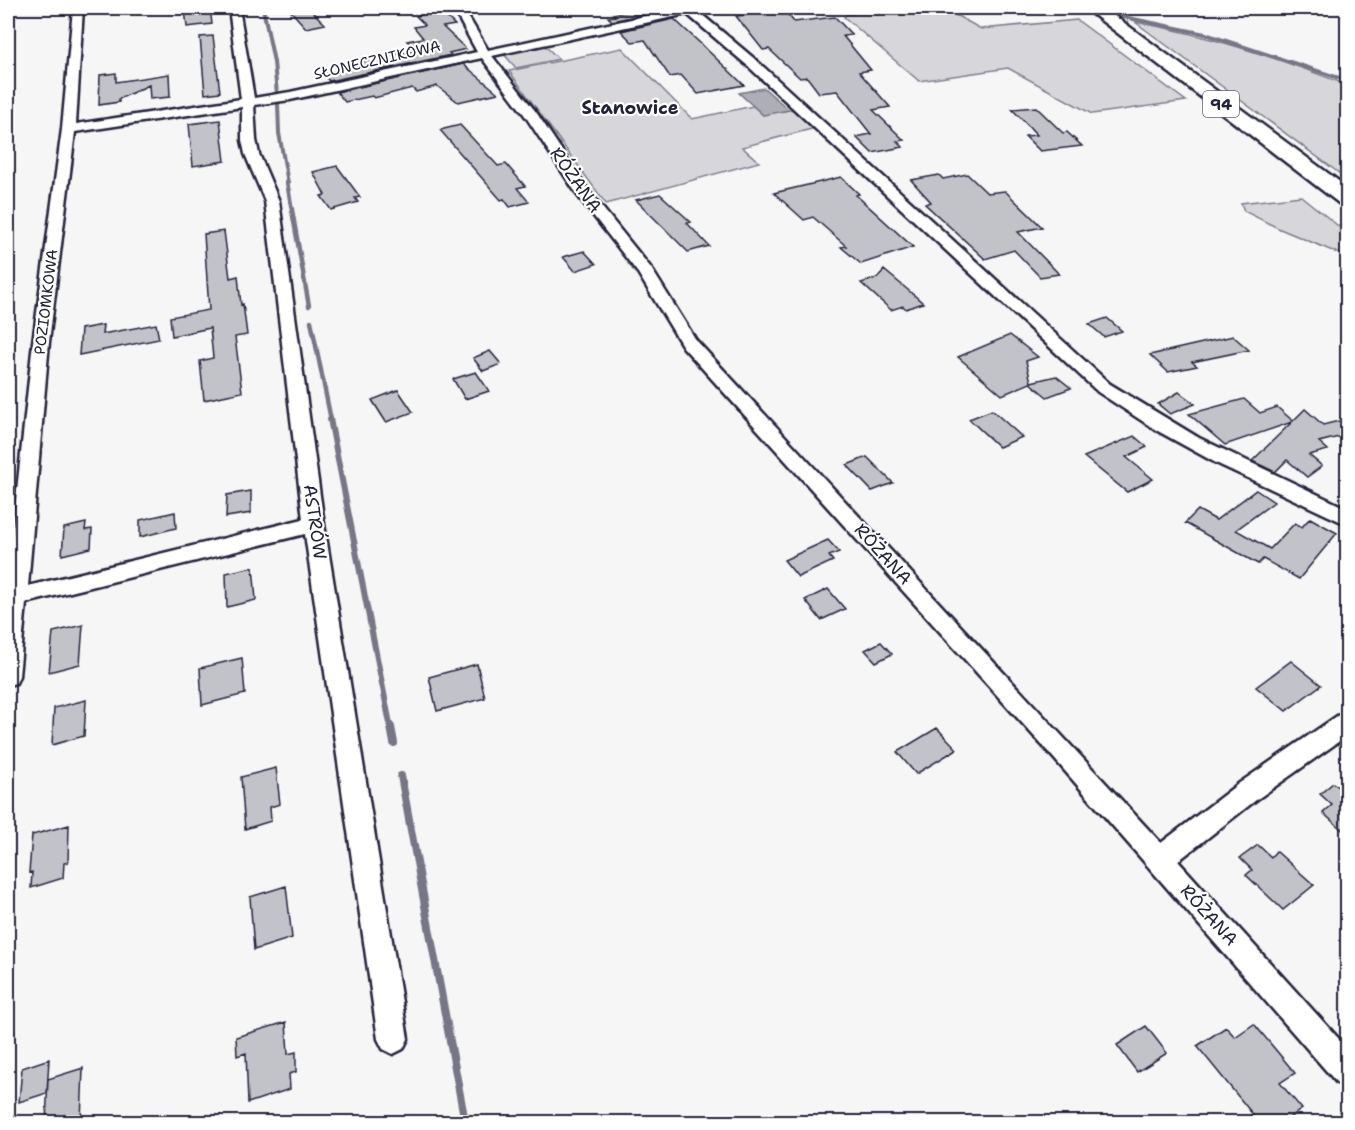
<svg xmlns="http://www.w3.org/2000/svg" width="1355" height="1130" font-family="'Shantell Sans',sans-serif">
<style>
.green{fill:#d7d7db;stroke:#7c7c8b;stroke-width:1.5}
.water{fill:#aeaeb7;stroke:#767685;stroke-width:1.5}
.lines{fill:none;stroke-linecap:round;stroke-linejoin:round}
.stream-far3{stroke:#767685;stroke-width:4}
.stream-far2{stroke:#767685;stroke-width:4.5}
.stream-far1{stroke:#767685;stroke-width:6}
.stream{stroke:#767685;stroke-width:8}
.building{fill:#c2c2c9;stroke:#22223b;stroke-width:1.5}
.street-casing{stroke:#22223b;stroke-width:5}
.primary-casing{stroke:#22223b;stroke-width:5}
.street{fill:#fff;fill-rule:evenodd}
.primary{fill:#fff;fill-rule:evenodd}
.labels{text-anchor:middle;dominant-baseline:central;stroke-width:4.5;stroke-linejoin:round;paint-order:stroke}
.far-street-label{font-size:15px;fill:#22223b;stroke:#fff}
.shield{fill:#fff;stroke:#646476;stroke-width:1.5}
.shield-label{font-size:16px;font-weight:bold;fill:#22223b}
.far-quarter-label{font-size:18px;font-weight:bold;fill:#22223b;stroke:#fff}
.street-label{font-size:18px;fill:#22223b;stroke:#fff}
</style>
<rect width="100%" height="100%" fill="#f6f6f7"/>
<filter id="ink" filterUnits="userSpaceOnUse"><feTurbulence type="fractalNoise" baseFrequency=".0167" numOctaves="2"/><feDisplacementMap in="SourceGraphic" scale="12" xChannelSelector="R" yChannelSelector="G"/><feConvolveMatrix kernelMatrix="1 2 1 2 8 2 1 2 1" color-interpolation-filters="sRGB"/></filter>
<g filter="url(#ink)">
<!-- green -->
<path class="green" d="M943,8L981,29L1077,20L1186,101L1092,114L1008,68L919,81L844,17L847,14Z
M1135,22C1209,35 1277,58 1347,85V179Z
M543,44L559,59L516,68L502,52Z
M622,48L692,119L753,106L763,115L794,109L815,128L742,147L759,162L606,204L509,71Z
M1301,196L1347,233V257L1280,229L1244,211L1241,203Z"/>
<!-- water -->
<path class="water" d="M764,88L789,110L763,115L739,93Z"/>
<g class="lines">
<!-- stream-far3 -->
<path class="stream-far3" d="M263,8L274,62L277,94
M1090,13L1093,16
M1119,16L1205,34L1348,81
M278,104L279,133L288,183"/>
<!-- stream-far2 -->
<path class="stream-far2" d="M287,182L309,306
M311,321L331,420"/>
<!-- stream-far1 -->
<path class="stream-far1" d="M330,419L391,729"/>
<!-- stream -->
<path class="stream" d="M391,727L394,743
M401,776L465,1122"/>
</g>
<!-- building -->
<path class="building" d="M190,8H210L212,24L187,27L185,10Z
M288,8H309L325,24L306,28Z
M646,8H661L664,10L612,21L608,17L615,16L613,14Z
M438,9L455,25L443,27L466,49L449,53L451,55L329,81L323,74L340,71L337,67L417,50L407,41L423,38L414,27L425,25L416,16L422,15L420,13Z
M784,10L794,22L835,17L852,35L843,36L871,70L859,72L890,107L873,110L904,140L897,141L903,147L872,153L856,137L871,134L837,91L819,93L807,77L800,78L769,49L763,50L736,16Z
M674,19L701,44L744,85L698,94L681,75L670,77L645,40L632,42L621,31Z
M213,36L220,92L205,94L200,37Z
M463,64L498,93L458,102L437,86L416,92L412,88L374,98L372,96L345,102L337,92Z
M116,73V82L169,74L170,97L150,99L149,85L119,99V102L99,105L100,75Z
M1036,107L1063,133L1067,132L1082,146L1040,151L1025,136L1037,135L1012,109Z
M220,120L225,161L193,166L189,124Z
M460,125L498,166L506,164L525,186L517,188L529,202L510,207L504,199L501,200L440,130Z
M337,166L360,197L355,198L358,202L331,210L321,196L325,195L313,172Z
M967,174L987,193L1005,191L1042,227L1018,232L1059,274L1040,277L1014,250L985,259L925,204L931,202L911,180L939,175L943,179Z
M841,177L859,194L856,195L913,247L861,264L841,247L846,246L813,217L804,220L774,193Z
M660,194L691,222L687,223L709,246L688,252L636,200Z
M224,231L230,278L238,276L241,305L243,304L247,335L235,337L242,392L204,400L200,361L213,358L210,328L172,336L170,317L209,310L204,234Z
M584,251L596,264L575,271L563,257Z
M884,270L914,295L923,303L906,309L903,306L891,310L861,283L877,278Z
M1107,318L1122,331L1104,337L1089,324Z
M156,324L159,339L79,355L81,329L103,325L102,334Z
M1010,335L1038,357L1026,361L1031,382L1056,376L1071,388L1047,397L1030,383L1002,395L958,357Z
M1233,336L1249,350L1192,362L1197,366L1168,372L1150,355Z
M490,351L501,364L483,371L473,358Z
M476,372L489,391L465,399L453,379Z
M398,390L413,412L386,422L372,400Z
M1179,392L1195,404L1170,414L1158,404Z
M1244,399L1260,413L1277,407L1293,421L1305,409L1323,425L1347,419V435L1319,442L1328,450L1309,455L1322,466L1307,477L1287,460L1275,472L1252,461L1292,422L1225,445L1189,414Z
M992,410L1022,437L999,447L969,419Z
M1134,436L1147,447L1126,457L1153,479L1127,492L1084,457Z
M867,457L893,483L872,491L847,465Z
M1256,490L1274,502L1236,530L1270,549L1295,523L1302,527L1310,518L1337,533L1299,579L1263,559L1258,564L1185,523L1198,510L1216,520Z
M251,491V513L226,517L227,495Z
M175,512L176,528L140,537V520Z
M86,523L85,530L92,529L91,548L62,555L64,528Z
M828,540L839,552L829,556L833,561L798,577L784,560Z
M253,567L256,600L227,607L226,573Z
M828,589L845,609L821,620L805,600Z
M83,625L80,664L49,672L53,632Z
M881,642L892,654L876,662L865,650Z
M242,658L245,694L202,705L200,668Z
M1291,661L1321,685L1286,711L1256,687Z
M477,664L485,698L437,711L429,677Z
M86,700L84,736L52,745L54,708Z
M937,728L957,749L916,774L897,752Z
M276,768L280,804L270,807L271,821L245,829L241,777Z
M1333,783L1347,793V834L1323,813L1332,805L1320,794Z
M69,825L68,862L64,863L63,878L31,888L32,872L29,873L32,835Z
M1258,845L1271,857L1276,851L1314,885L1283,910L1246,875L1252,870L1240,858Z
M286,886L292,938L254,950L250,897Z
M286,1022L288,1054L296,1052V1072L289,1074L290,1089L248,1103L246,1053L237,1056L236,1037Z
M1254,1024L1295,1073L1280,1083L1302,1109L1283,1122H1259L1197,1046L1226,1027L1235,1037Z
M1146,1026L1167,1053L1137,1072L1117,1045Z
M49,1059L47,1093L19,1102L22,1068Z
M83,1068L81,1122H46L48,1079Z"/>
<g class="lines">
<!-- street casing -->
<g class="street-casing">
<path id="street" d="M73,8H83L76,124L241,99L229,8H239L254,98L290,92L477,52L453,8H463L488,50L682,8H694L757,61L1110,384L1199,438L1348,509V525L1216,463L1156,430L1098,392L749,67L687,14L492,56L536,112L588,190L651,268L696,340L1161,843L1238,784L1340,714L1348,711V735L1256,800L1178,861L1348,1049V1087L1337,1083L1051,755L683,347L638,273L578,196L526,117L482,58L290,100L254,105L256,140L259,154L279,201L324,524L408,1039L403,1049L393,1054L383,1049L378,1039L305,534L26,603L19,676L16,683L8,685V574L33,342L62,129ZM242,107V140L245,154L265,201L303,519L28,586L49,342L75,132Z"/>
</g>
<!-- primary casing -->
<g class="primary-casing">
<path id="primary" d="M1085,8H1104L1348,188V206L1340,204Z"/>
</g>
<!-- street -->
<use href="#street" class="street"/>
<!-- primary -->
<use href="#primary" class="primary"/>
</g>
</g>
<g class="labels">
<!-- far-street labels -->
<g class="far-street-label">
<text transform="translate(377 60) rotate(-13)">SŁONECZNIKOWA</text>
<text transform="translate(46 302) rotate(-83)">POZIOMKOWA</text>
</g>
<!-- shield labels -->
<rect class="shield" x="1203" y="91" width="36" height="26" rx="4.5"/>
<g class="shield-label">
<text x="1221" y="104">94</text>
</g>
<!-- far-quarter labels -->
<g class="far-quarter-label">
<text x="630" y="108">Stanowice</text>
</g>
<!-- street labels -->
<g class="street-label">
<text transform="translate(576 180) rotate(55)">RÓŻANA</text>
<text transform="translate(315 522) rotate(82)">ASTRÓW</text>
<text transform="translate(883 554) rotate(48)">RÓŻANA</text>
<text transform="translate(1209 915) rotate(48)">RÓŻANA</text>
</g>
</g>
<!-- margin -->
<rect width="1355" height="1130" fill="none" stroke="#fff" stroke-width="30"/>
<rect x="15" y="15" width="1325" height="1100" fill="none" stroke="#22223b" stroke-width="2" filter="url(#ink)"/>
</svg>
